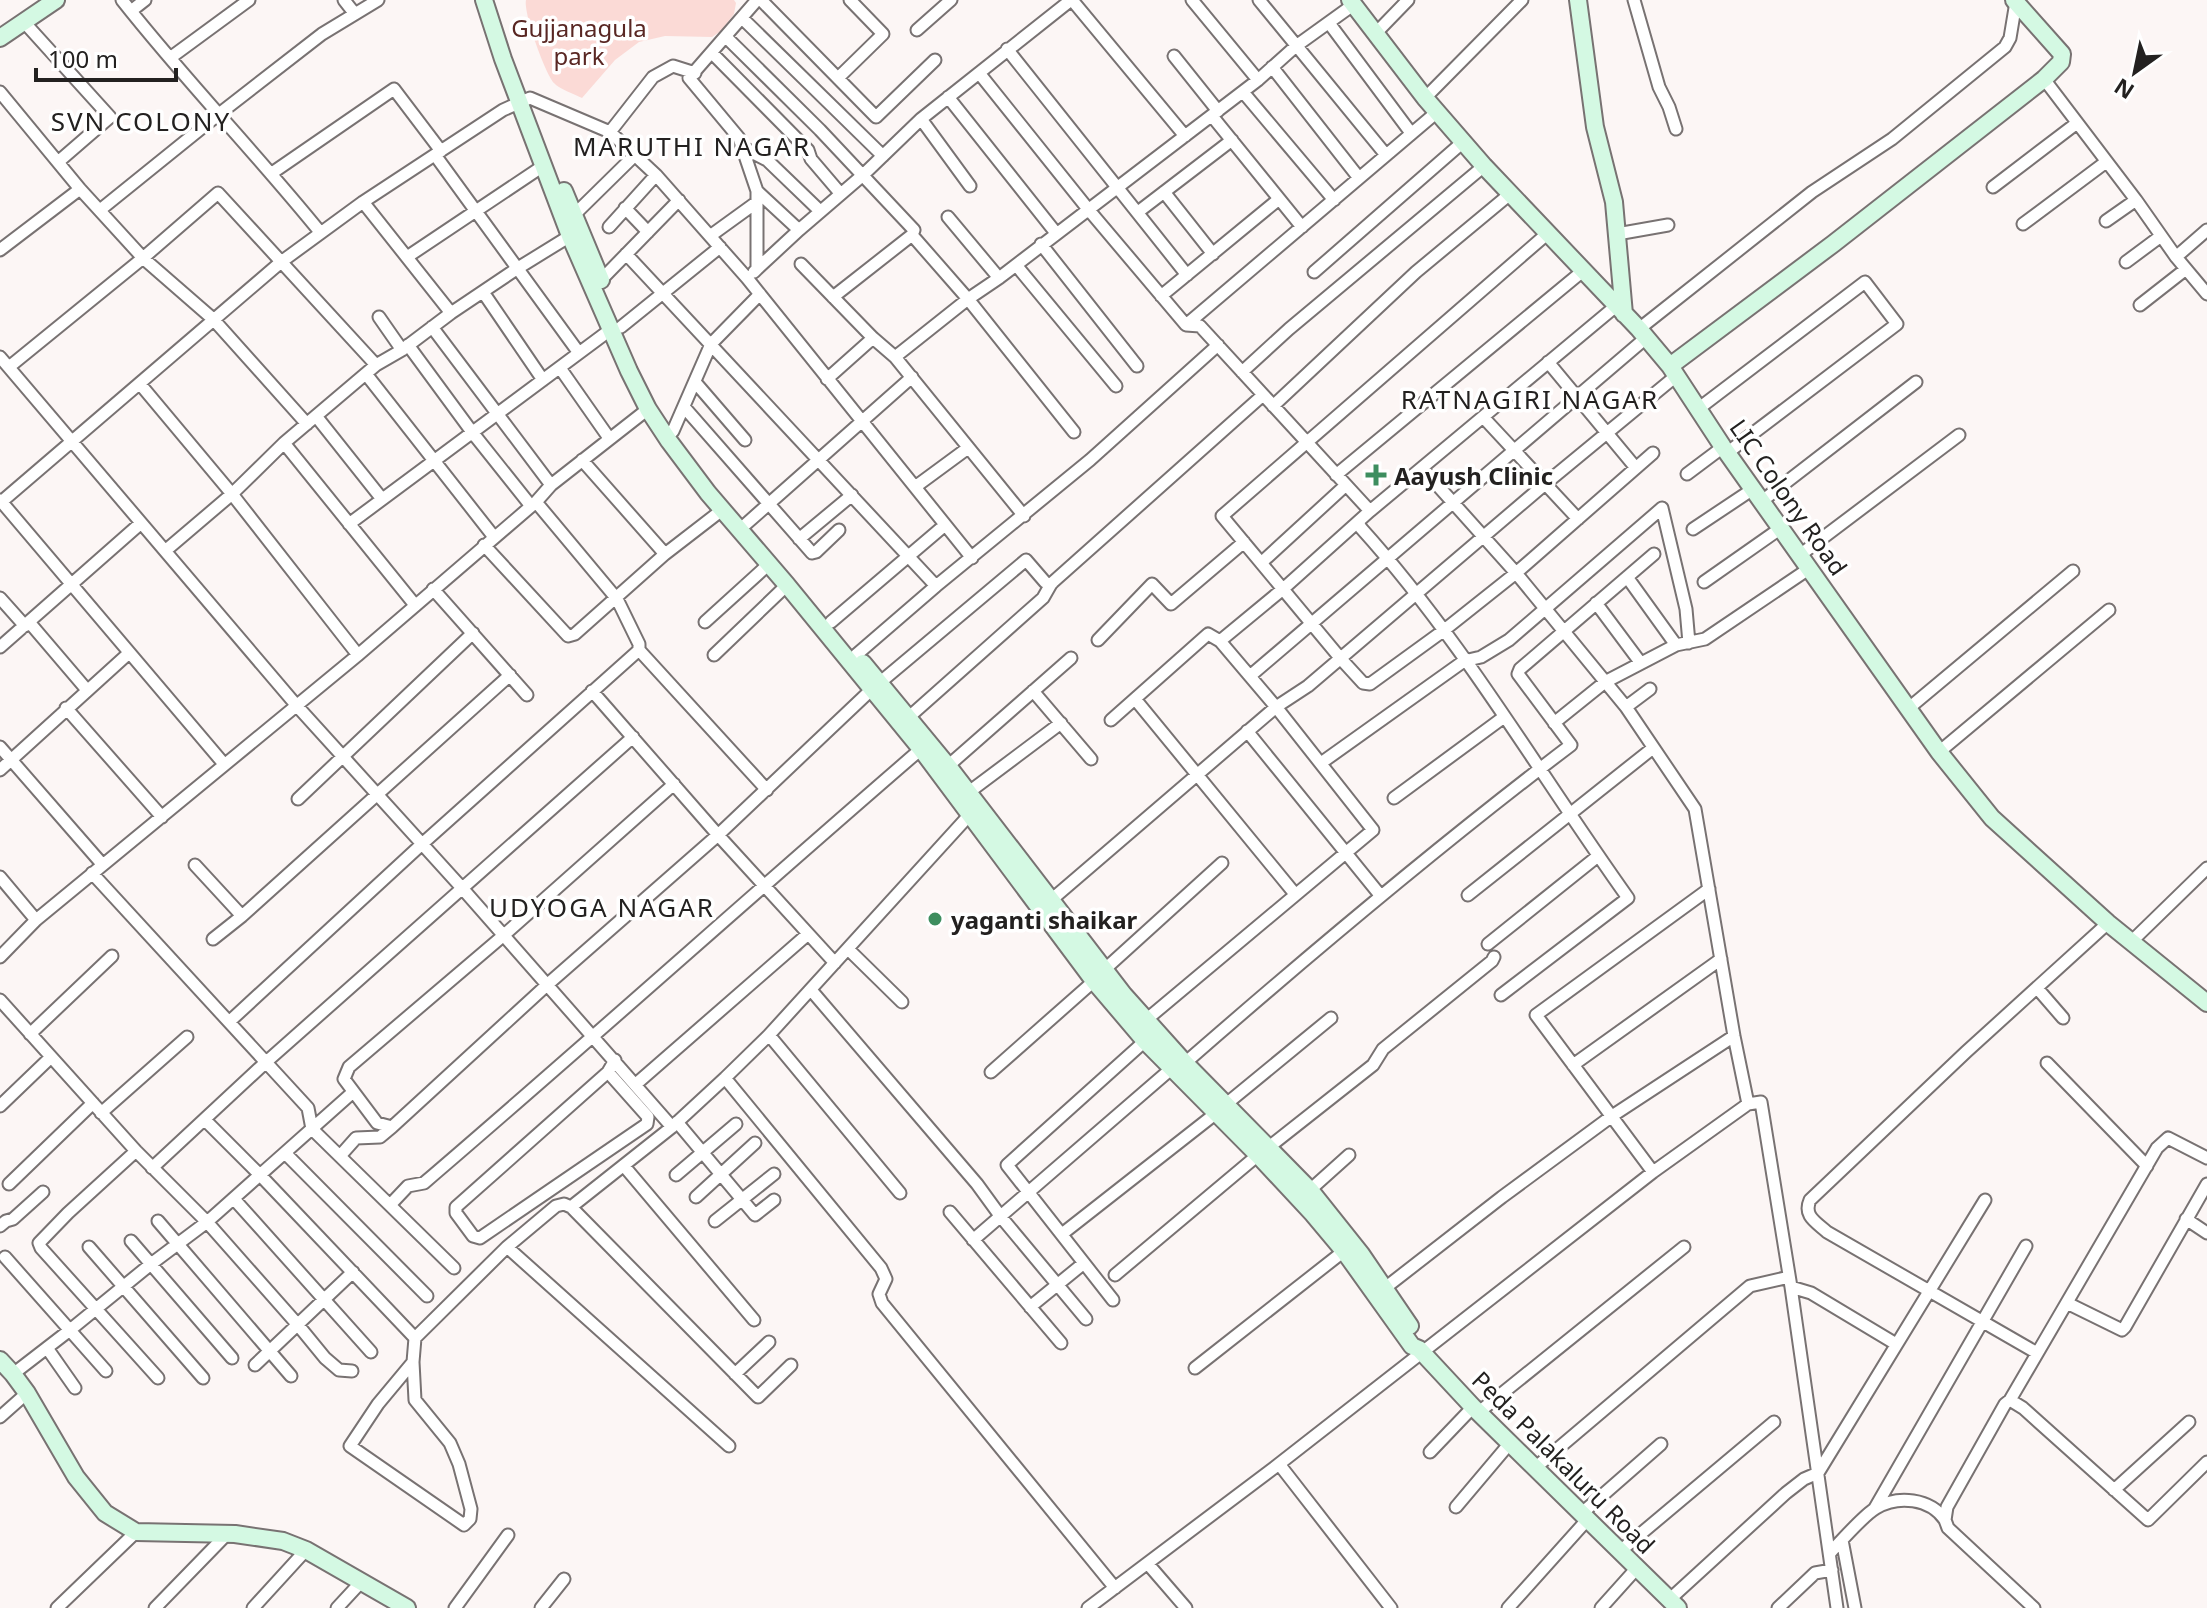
<svg xmlns="http://www.w3.org/2000/svg" width="2207" height="1608" font-family="'Noto Sans',sans-serif">
<style>
.green{fill:#fbdad6}
.lines{fill:none;stroke-linecap:round;stroke-linejoin:round}
.street-casing{stroke:#787272;stroke-width:15}
.secondary-casing{stroke:#787272;stroke-width:20}
.street{stroke:#fff;stroke-width:11}
.secondary{stroke:#d4f9e3;stroke-width:16}
.poi-dot{fill:#3d8e5f;stroke:#fff;stroke-width:3}
.labels{text-anchor:middle;dominant-baseline:central;stroke-width:7;stroke-linejoin:round;paint-order:stroke}
.park-label{font-size:24px;fill:#592723;stroke:#fff}
.poi-label{font-size:24px;font-weight:bold;fill:#232120;stroke:#fff;text-anchor:start}
.street-label{font-size:24px;fill:#232120;stroke:#fff}
.neighbourhood-label{font-size:26px;letter-spacing:2px;fill:#232120;stroke:#fff}
</style>
<rect width="100%" height="100%" fill="#fcf6f5"/>
<!-- green -->
<path class="green" d="M526,0H734L736,3L734,14L721,31L712,37L665,36L639,42L615,60L582,98C574,94 559,89 554,83C545,73 523,12 526,0Z"/>
<g class="lines">
<!-- street casing -->
<g class="street-casing">
<path id="street" d="M122,0C185,80 256,153 320,232
M344,0L355,14
M761,0L876,117L935,60
M1072,0L1185,136
M1192,0L1258,80
M1259,0L1386,155
M1634,0L1659,87L1669,107L1676,129
M131,11L145,0
M742,18L883,156
M24,22L110,117L58,162
M1329,23L1411,133
M917,30L951,0
M1375,34L1408,0
M726,37L820,130L914,230L912,235L968,299L1074,432
M1007,49L1187,275
M712,53L808,150L811,159L840,193
M1174,56L1218,111
M170,58L249,0
M1272,67L1359,178
M979,73L1088,209L1186,325L1200,326L1370,511
M838,78L883,34L850,0
M2044,79L2136,200L2176,257L2207,294
M0,92L80,189L143,258L213,319L307,424
M1243,92L1334,200
M948,97L1056,233
M1425,98L1522,0
M1212,116L1302,227
M921,119L970,186
M610,132L653,77L673,66L695,73
M742,147L767,160L820,211
M435,155L579,353
M272,173L394,89L441,151
M1993,187L2077,123
M757,191L799,230
M1164,192L1213,254
M363,202L451,313
M625,208L648,232
M100,210L219,114L322,34L378,0
M1138,212L1232,140
M574,215L635,155
M948,217L999,278
M2106,221L2136,200
M2023,224L2106,162
M609,227L656,175
M1548,233L1222,516L1341,659L1363,683L1370,684L1443,631L1516,573L1653,453
M1617,234L1668,225
M710,236L757,202
M1041,244L1137,366
M0,250L80,189
M626,254L936,586
M407,257L543,166
M2176,257L2207,230
M2126,262L2161,236
M801,264L873,338L895,357L1024,516
M1016,265L1116,386
M757,269L799,230L863,175L921,119L1071,0
M754,272L757,269V191L739,138L689,78L757,0
M1314,272L1463,142
M601,280L679,200
M483,292L543,380
M1161,296L1279,199
M833,297L912,235
M2140,305L2186,269
M379,317L402,350
M1186,325L1437,112
M432,327L551,485
M621,327L720,247
M1639,329L1812,192L1892,139L2005,47L2010,38L2016,2
M408,345L472,432L531,506
M0,357L297,706L462,888L672,1127
M895,357L968,299L999,278L1258,80L1296,46L1353,5
M1548,362L1636,468
M9,367L143,258L218,193L376,365
M560,368L609,438
M1242,372L1289,329L1484,166
M366,374L494,537
M827,379L873,338
M695,382L745,440
M140,384L232,494L358,655
M1273,406L1416,272L1510,194
M684,407L812,553L816,552L839,530
M1698,409L1865,282L1897,324L1727,453
M316,416L382,499
M1483,417L1578,519
M666,437L673,431L711,344L760,294
M284,443L415,605
M1422,468L1516,573L1626,707L1695,809L1734,1036L1748,1104L1761,1102L1791,1287L1837,1608
M1687,474L1723,447
M1336,475L1584,270
M915,487L968,448
M0,500L224,764
M1762,501L1916,382
M0,503L281,262L363,202L503,110L530,98L610,132L656,175L747,278L972,558
M1358,522L1361,528C1463,641 1540,775 1628,898L1501,995
M349,524L610,330
M746,524L912,377
M1693,529L1753,489
M799,539L852,495
M484,545L568,636L575,634L665,554L582,460
M165,551L232,494L284,443L376,365L402,350L451,313L518,268L570,236
M665,554L722,510
M1800,555L1959,435
M1261,563L1346,485
M1627,577L1676,645
M1704,582L1781,528
M433,589L527,695
M0,598L25,626
M1596,603L1640,662
M29,622L87,690
M705,622L769,564
M831,622L945,525
M1098,640L1152,584L1171,604L1244,542
M1220,641L1283,589L1370,511L1616,306
M0,647L141,523
M639,650L767,790
M714,655L787,585
M856,655L936,586L1090,460L1218,345
M1250,676L1647,337
M592,691L718,835L835,963
M1033,691L1091,759
M1135,699L1295,894
M1626,707L1650,689
M66,708L162,817
M1909,708L2073,571
M909,717L1043,598L1051,584
M1111,720L1208,634L1220,641L1276,707L1373,830L1146,1020
M1554,723L1605,682L1676,645L1705,639L1810,568
M1247,731L1380,895
M0,747L102,864
M1939,752L2109,610
M1321,763L1464,661L1481,657L1509,640L1662,508L1686,609L1689,643
M948,766L1071,658
M0,770L129,653
M674,784L504,935L349,1067L344,1079L377,1123L392,1127L548,984L718,835L871,690L1026,560L1045,582L1051,584L1053,582L1263,395
M969,792L1061,723
M1394,798L1504,717
M298,799L473,633
M195,865L242,916
M92,873L308,1108L312,1129L454,1268
M0,877L36,920
M1468,895L1653,748
M1050,901L1276,707L1308,686L1545,484L1676,376
M213,939L242,916L510,675
M2131,942L2207,868
M1488,944L1598,856
M848,949L902,1002
M0,957L36,920L358,655L536,502L551,485L648,409
M1104,970L1222,863
M2037,988L2063,1018
M811,990L977,1184L1001,1217L1086,1319
M0,1000L136,1151L207,1222L298,1325L325,1358L339,1370L352,1371
M230,1021L422,844L639,650V644L617,599L536,502
M30,1034L112,956
M769,1035L900,1193
M1185,1063C1311,953 1438,846 1571,745L1518,674L1520,669L1654,554
M2047,1063L2147,1166
M1573,1065L1721,959
M608,1072L648,1117L647,1124L480,1238L473,1236L456,1213V1207L608,1072L615,1060
M991,1072L1094,981
M725,1078L881,1268L886,1279L879,1294L882,1303L1115,1588
M636,1084L808,934
M1225,1105L1331,1018
M0,1106L51,1057
M101,1113L187,1037
M205,1120L261,1176L415,1338
M677,1122L755,1215L774,1200
M1269,1147L1373,1065L1383,1049L1492,961L1494,957
M136,1151L68,1213L39,1243L41,1248L158,1378
M285,1153L427,1296
M340,1156L356,1138L380,1137L392,1127
M624,1166L754,1320
M152,1168L265,1063L633,737
M1653,1172L1536,1015L1709,889
M676,1175L736,1124
M9,1184L93,1103
M1310,1190L1349,1155
M696,1197L755,1143
M234,1199L371,1352
M390,1205L408,1186L424,1183C591,1040 754,893 921,749
M571,1207L758,1397L791,1365
M950,1212L1061,1343
M2186,1219L2207,1233
M158,1221L291,1376
M715,1221L774,1174
M0,1226L6,1221L13,1219L43,1192
M1062,1234L1215,1114
M973,1240L1171,1069
M131,1241L232,1358
M89,1247L203,1378
M507,1247L729,1446
M5,1257L106,1371
M1115,1275L1258,1155
M1791,1287L1811,1293L1896,1344
M1385,1288L1502,1197L1612,1116L1734,1036
M1113,1300L1007,1165L1145,1041
M2067,1303L2122,1330L2125,1327L2207,1184
M1030,1307L1084,1263
M47,1348L75,1388
M2037,1353L1827,1232C1816,1222 1803,1216 1810,1200L1966,1052L2108,923
M413,1362L415,1400L450,1443L459,1464L471,1509L470,1519L464,1525L350,1446L378,1404L413,1362L415,1338L507,1247L556,1206L564,1204L571,1207L672,1127L725,1078L769,1035L973,811
M255,1365L353,1272
M1195,1368L1344,1251
M13,1374L70,1330L151,1264L207,1222L352,1093
M735,1374L769,1342
M2010,1400L2157,1148L2168,1138L2207,1158
M1479,1412L1684,1247
M0,1417L27,1393
M1430,1452L1473,1407
M1279,1464L1391,1608
M1535,1468L1750,1286L1789,1277
M2114,1490L2189,1422
M1456,1507L1510,1443
M1875,1508L2026,1246
M1581,1514L1661,1444
M1842,1540L1855,1608
M1619,1552L1774,1422
M1830,1553C1840,1542 1864,1515 1876,1508C1898,1495 1930,1498 1945,1520
M1148,1564L1186,1608
M1669,1600L1786,1493L1804,1479L1818,1473L1985,1200
M57,1608L136,1532
M155,1608L227,1534
M253,1608L306,1550
M337,1608L362,1581
M455,1608L508,1535
M541,1608L564,1579
M1088,1608L1279,1464L1653,1172L1748,1104
M1508,1608L1587,1520
M1601,1608L1636,1569
M1778,1608L1815,1573L1832,1570
M2034,1608L1948,1528L1945,1520L1947,1507L2005,1404L2010,1400L2023,1408L2148,1520L2207,1462"/>
</g>
<!-- secondary casing -->
<g class="secondary-casing">
<path id="secondary" d="M484,0L503,59L570,236L629,371L648,409L669,441L708,493L787,585L921,749L1094,981L1145,1041L1258,1155L1313,1214L1344,1251L1412,1346L1419,1349L1473,1407L1678,1608
M1350,0L1425,98L1484,166L1639,329L1670,366L1723,447L1939,752L1992,818L2108,923L2207,1003
M1578,0L1595,127L1614,202L1624,314
M0,38L56,0
M564,191L601,280
M1670,366L1833,244L2044,79L2061,62L2062,54L2014,0
M863,663L948,766L1124,995L1185,1063L1310,1190L1361,1254L1410,1326
M0,1360L13,1374L27,1393L76,1477L105,1513L136,1532L235,1534L283,1541L306,1550L407,1608"/>
</g>
<!-- street -->
<use href="#street" class="street"/>
<!-- secondary -->
<use href="#secondary" class="secondary"/>
</g>
<!-- markers -->
<g class="poi-dot">
<path d="M1372 463h8v8h8v8h-8v8h-8v-8h-8v-8h8z"/>
<circle cx="935" cy="919" r="8"/>
</g>
<g class="labels">
<!-- park labels -->
<g class="park-label">
<text x="579" y="27">Gujjanagula<tspan x="579" dy="28">park</tspan></text>
</g>
<!-- poi labels -->
<g class="poi-label">
<text x="1394" y="475">Aayush Clinic</text>
<text x="951" y="919">yaganti shaikar</text>
</g>
<!-- street labels -->
<g class="street-label">
<text transform="translate(1789 497) rotate(55)">LIC Colony Road</text>
<text transform="translate(1564 1462) rotate(45)">Peda Palakaluru Road</text>
</g>
<!-- neighbourhood labels -->
<g class="neighbourhood-label">
<text x="141" y="121">SVN COLONY</text>
<text x="692" y="146">MARUTHI NAGAR</text>
<text x="1530" y="399">RATNAGIRI NAGAR</text>
<text x="602" y="907">UDYOGA NAGAR</text>
</g>
</g>
<!-- north arrow -->
<g transform="translate(2135 72) rotate(213)" stroke="#ffffff" stroke-width="6" paint-order="stroke">
<path d="M0-6L14 30L0 20L-14 30Z" fill="#232120"/>
<text y="-12" font-size="22" font-weight="bold" text-anchor="middle" fill="#232120">N</text>
</g>
<!-- scale -->
<path d="M36 68v12h140v-12" fill="none" stroke="#232120" stroke-width="4"/>
<text x="48" y="68" font-size="24" fill="#232120" stroke="#ffffff" stroke-width="6" paint-order="stroke">100 m</text>
</svg>
